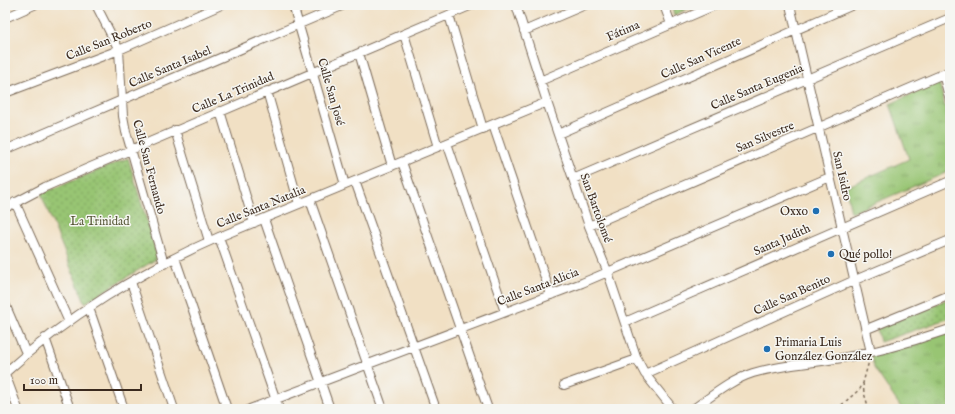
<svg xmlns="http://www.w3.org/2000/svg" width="955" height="414" font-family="'IM FELL English',serif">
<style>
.grass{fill:url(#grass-tufts);stroke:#6a7848}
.park{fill:url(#park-dots);stroke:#6a7848}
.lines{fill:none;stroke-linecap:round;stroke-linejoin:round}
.street-casing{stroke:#7b6a58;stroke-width:10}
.path{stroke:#7b6a58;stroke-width:1.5;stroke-dasharray:3 3;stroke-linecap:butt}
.street{stroke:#fff;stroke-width:8}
.poi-dot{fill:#1f6fb2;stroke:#f6f6f2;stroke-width:1.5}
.labels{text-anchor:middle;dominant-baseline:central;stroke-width:3;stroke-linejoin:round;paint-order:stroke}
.street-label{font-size:12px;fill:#3b2a1e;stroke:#f6f6f2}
.poi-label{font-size:12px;fill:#3b2a1e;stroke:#f6f6f2;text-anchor:start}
.park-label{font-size:12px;fill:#575838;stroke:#f6f6f2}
</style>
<defs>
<pattern id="grass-tufts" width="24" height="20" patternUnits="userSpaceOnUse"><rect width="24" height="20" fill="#98c573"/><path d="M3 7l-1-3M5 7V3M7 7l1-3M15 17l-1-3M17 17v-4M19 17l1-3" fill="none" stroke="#7da05e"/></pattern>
<pattern id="park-dots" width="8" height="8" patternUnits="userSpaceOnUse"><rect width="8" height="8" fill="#98c573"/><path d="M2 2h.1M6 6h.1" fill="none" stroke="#7da05e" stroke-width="1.8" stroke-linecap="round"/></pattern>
</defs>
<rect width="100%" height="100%" fill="#f6f6f2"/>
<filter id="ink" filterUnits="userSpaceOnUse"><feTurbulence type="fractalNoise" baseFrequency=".025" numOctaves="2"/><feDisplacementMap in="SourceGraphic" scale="8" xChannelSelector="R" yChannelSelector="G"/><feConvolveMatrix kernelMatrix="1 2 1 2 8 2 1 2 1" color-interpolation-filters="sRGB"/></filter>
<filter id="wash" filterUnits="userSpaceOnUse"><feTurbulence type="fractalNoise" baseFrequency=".012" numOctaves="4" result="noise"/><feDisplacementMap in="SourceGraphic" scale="16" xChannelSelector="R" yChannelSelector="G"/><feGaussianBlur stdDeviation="0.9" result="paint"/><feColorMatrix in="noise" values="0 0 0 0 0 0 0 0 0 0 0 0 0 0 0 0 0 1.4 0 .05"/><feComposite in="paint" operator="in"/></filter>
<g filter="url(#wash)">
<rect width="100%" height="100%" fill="#f1e0c4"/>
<!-- grass -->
<path class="grass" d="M939,82L950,127V171L851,213L846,187L909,159L890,104Z
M950,331V409H902L874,368L871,355L885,353Z"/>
<!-- park -->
<path class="park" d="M671,5H697L674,15Z
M128,158L158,258L85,303L41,194Z
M950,298V318L880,342L877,329Z"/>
</g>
<g filter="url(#ink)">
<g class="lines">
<!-- street casing -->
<g class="street-casing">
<path id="street" d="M96,5L119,50L123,116L126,132L164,264
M293,5L345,185
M516,5L547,102L589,226L608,273L637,359L645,374L673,409
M664,5L671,24
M790,5L871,352
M449,15L483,129
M5,18L34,5
M524,31L585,5
M404,34L438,147
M359,53L392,166
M943,74L950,100
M540,81L716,5
M267,91L299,204
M5,93L119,50L221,5
M220,111L254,223
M493,125L551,295
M175,130L209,241
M558,134L853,5
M447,143L505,312
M5,150L344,5
M402,162L488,409
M573,179L950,18
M355,181L436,409
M310,200L383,409
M15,202L69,322
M5,208L45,187L86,169L472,5
M264,219L330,409
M589,226L950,71
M219,237L279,409
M175,258L227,409
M131,282L174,409
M5,304L26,353
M89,308L124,409
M625,322L950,181
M867,329L950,295
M45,338L70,409
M5,373C66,317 143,270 219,237L547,102
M5,374L18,409
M645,374L855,280L950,240
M564,385L637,359
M250,409L582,283L830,177
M693,409C712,396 731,380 753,373C784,364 816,363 847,357C882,351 916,340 950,329"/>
</g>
<!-- path -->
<path class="path" d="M863,383L864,393L869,409
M837,409L860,389L863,383L869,361"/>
<!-- street -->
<use href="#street" class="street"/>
</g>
</g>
<!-- markers -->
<g class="poi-dot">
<circle cx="816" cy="211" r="4"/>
<circle cx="831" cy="254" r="4"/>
<circle cx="767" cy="349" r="4"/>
</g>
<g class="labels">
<!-- street labels -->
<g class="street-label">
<text transform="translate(623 31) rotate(-23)">Fátima</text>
<text transform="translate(109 40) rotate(-22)">Calle San Roberto</text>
<text transform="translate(701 58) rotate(-24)">Calle San Vicente</text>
<text transform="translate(170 67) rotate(-23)">Calle Santa Isabel</text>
<text transform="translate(757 87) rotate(-23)">Calle Santa Eugenia</text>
<text transform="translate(331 92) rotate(74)">Calle San José</text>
<text transform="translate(233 93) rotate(-23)">Calle La Trinidad</text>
<text transform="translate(765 137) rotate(-23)">San Silvestre</text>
<text transform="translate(149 167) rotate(75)">Calle San Fernando</text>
<text transform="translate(842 176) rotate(77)">San Isidro</text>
<text transform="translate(261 207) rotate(-22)">Calle Santa Natalia</text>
<text transform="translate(596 208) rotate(70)">San Bartolomé</text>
<text transform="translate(782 240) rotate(-24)">Santa Judith</text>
<text transform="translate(538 287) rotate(-21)">Calle Santa Alicia</text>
<text transform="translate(792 295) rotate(-24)">Calle San Benito</text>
</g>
<!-- poi labels -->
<g class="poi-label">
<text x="808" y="211" text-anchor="end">Oxxo</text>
<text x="839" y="254">Qué pollo!</text>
<text x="775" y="342">Primaria Luis<tspan x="775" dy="14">González González</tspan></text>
</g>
<!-- park labels -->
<g class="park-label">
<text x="100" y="221">La Trinidad</text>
</g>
</g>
<!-- margin -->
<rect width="955" height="414" fill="none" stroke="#f6f6f2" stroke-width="20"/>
<!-- scale -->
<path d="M24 384v6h117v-6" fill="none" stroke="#3b2a1e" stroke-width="2"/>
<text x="30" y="384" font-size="12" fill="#3b2a1e" stroke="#f6f6f2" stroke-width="3" paint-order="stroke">100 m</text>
</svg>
